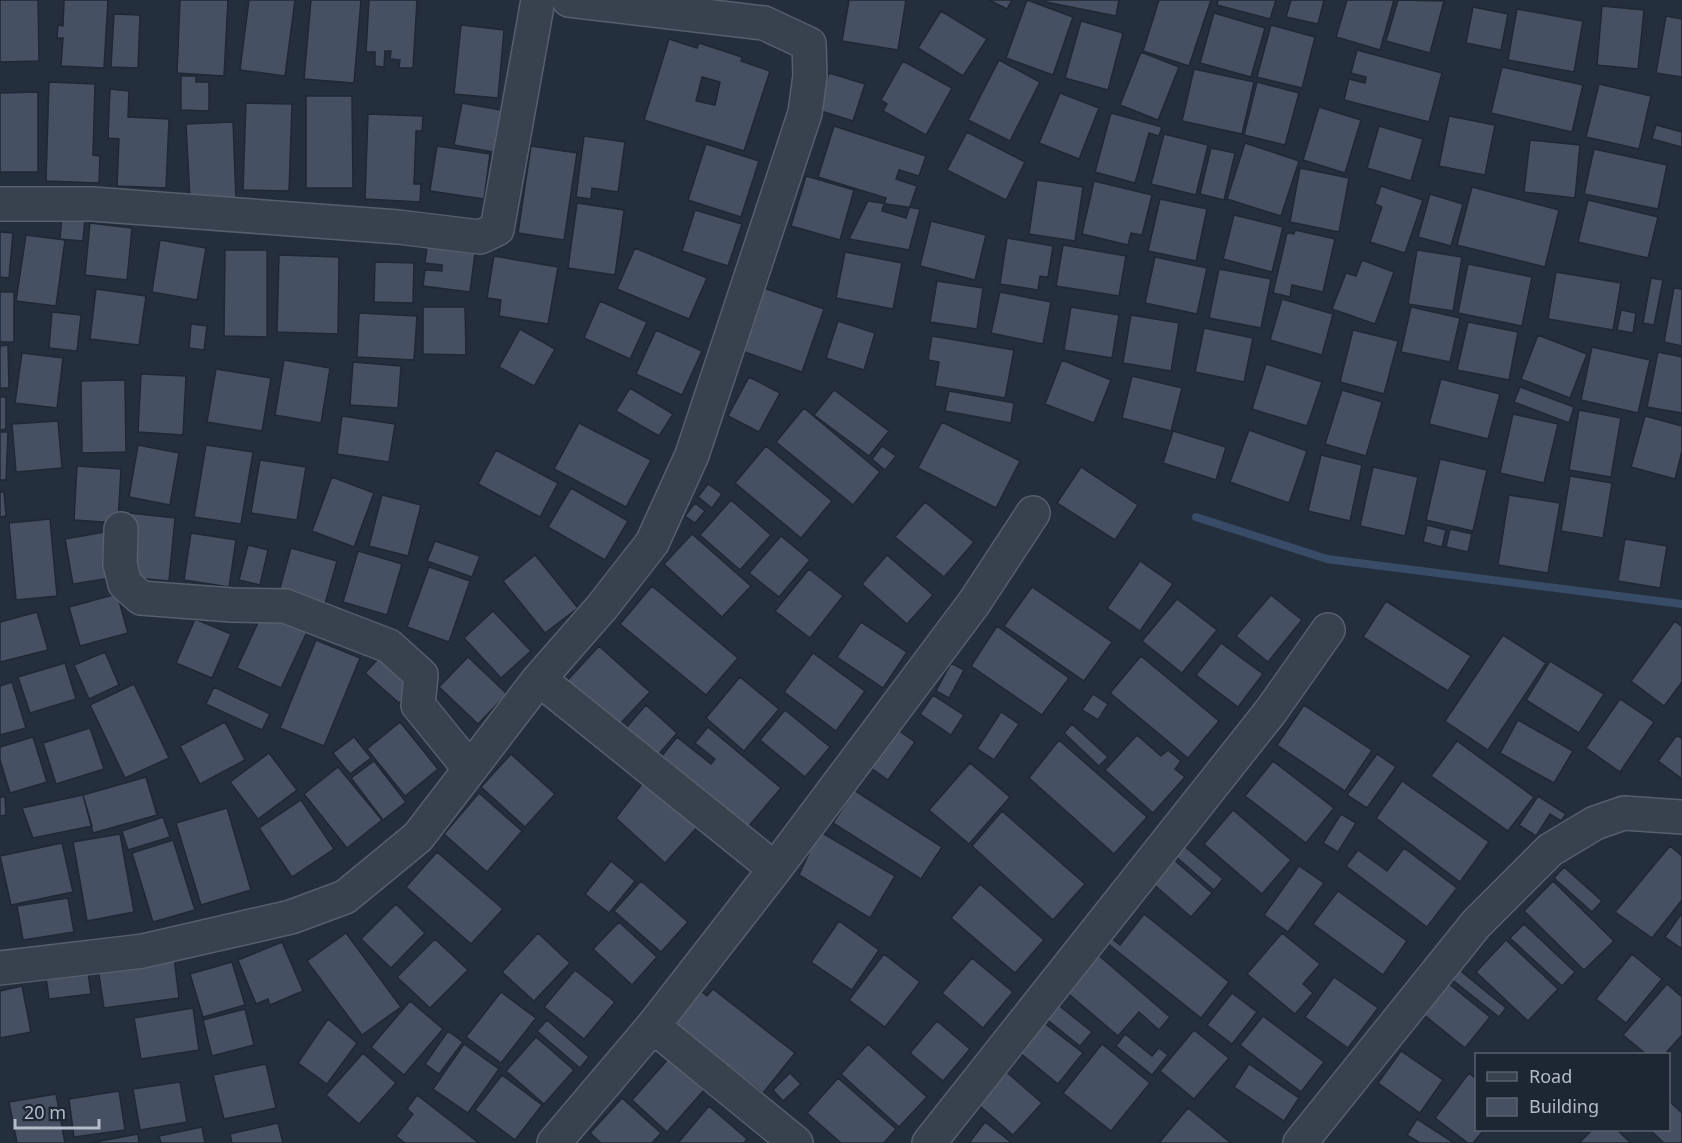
<svg xmlns="http://www.w3.org/2000/svg" width="1682" height="1143" font-family="'Noto Sans',sans-serif">
<style>
.lines{fill:none;stroke-linecap:round;stroke-linejoin:round}
.stream{stroke:#394c67;stroke-width:8}
.building{fill:#455162;stroke:#1f2835;stroke-width:1.5;fill-rule:evenodd}
.minor-casing{stroke:#565f6c;stroke-width:36}
.minor{stroke:#38414e;stroke-width:33}
</style>
<rect width="100%" height="100%" fill="#242f3e"/>
<g class="lines">
<!-- stream -->
<path class="stream" d="M1196,517L1327,559L1682,604"/>
</g>
<!-- building -->
<path class="building" d="M0,0H38L39,61L0,62Z
M64,0H108L104,68L61,66L63,38H57L58,25L63,26Z
M180,0H228L224,76L177,73Z
M249,0H295L285,76L240,70Z
M311,0H361L354,83L304,79Z
M369,0H417L413,68H399L400,60L390,59L391,51H385L384,67L375,66V52H366Z
M849,0H906L898,50L842,41Z
M989,0H1012L1007,9Z
M1027,0L1073,17L1053,75L1006,58Z
M1046,0H1119L1116,16L1046,2Z
M1159,0H1211L1189,66L1143,51Z
M1218,0H1276L1270,19L1217,5Z
M1291,0H1324L1318,24L1286,17Z
M1347,0H1394L1380,50L1336,37Z
M1398,0L1444,1L1430,53L1386,41Z
M1602,6L1644,10L1638,69L1597,65Z
M1473,7L1508,14L1501,50L1466,43Z
M1517,9L1583,21L1574,72L1508,60Z
M941,11L987,39L963,76L918,48Z
M1214,13L1265,28L1251,77L1200,63Z
M114,14L140,15L138,68L111,67Z
M1666,16L1682,19V77L1656,73Z
M1081,21L1123,33L1108,90L1065,78Z
M461,25L504,30L498,98L454,94Z
M1271,25L1315,37L1302,88L1257,77Z
M669,39L697,48L699,43L742,57L741,61L770,71L744,151L644,120ZM702,77L720,82L715,105L696,101Z
M1357,50L1442,73L1429,122L1344,100L1349,79L1365,83L1366,77L1351,73Z
M1141,52L1179,67L1158,120L1120,105Z
M999,60L1040,82L1010,141L968,120Z
M903,61L952,88L926,135L883,111L887,104L881,100Z
M1502,67L1583,85L1572,132L1491,113Z
M1194,69L1254,82L1242,134L1182,121Z
M829,73L865,84L853,121L818,110Z
M181,76H196V82H209V111L181,110Z
M49,82L95,84L93,155L100,156L99,183L46,181Z
M1257,82L1299,93L1285,145L1244,135Z
M1599,84L1651,96L1639,149L1586,137Z
M110,89L129,91L128,117L169,119L166,188L117,186L119,139L108,138Z
M38,92V172H0V93Z
M1060,93L1099,108L1079,159L1039,143Z
M306,96H352L353,188H306Z
M246,103L292,104L289,191L243,190Z
M462,103L506,111L499,153L454,145Z
M1319,107L1361,120L1345,173L1303,160Z
M1111,113L1162,127L1159,136L1149,133L1135,183L1095,172Z
M368,114L423,116L422,131H416L414,184H421L420,202L365,199Z
M1449,116L1495,125L1485,175L1439,166Z
M233,122L236,199L190,200L186,124Z
M1656,125L1682,132V147L1652,139Z
M834,126L926,156L919,176L899,170L896,179L917,186L906,218L882,211L886,198L818,177Z
M1379,126L1423,139L1411,181L1367,168Z
M967,132L1025,162L1006,200L947,170Z
M1164,134L1208,145L1196,195L1151,184Z
M584,136L625,142L618,192L592,188L591,199L576,197Z
M1530,140L1580,145L1575,198L1524,192Z
M1245,143L1299,161L1281,216L1227,199Z
M706,144L759,161L741,217L688,200Z
M437,146L490,154L484,199L430,191Z
M531,146L577,153L564,240L518,233Z
M1211,148L1235,153L1224,200L1200,194Z
M1594,149L1667,165L1658,209L1584,194Z
M1300,168L1349,178L1339,232L1290,222Z
M806,176L854,190L840,240L791,226Z
M1037,180L1083,187L1075,241L1029,234Z
M1094,181L1152,195L1142,235L1131,233L1128,245L1082,234Z
M1381,186L1423,200L1405,253L1370,242L1382,207L1375,204Z
M1472,187L1559,210L1545,267L1457,245Z
M1430,194L1463,204L1451,246L1418,237Z
M1160,199L1207,209L1196,261L1148,251Z
M1588,200L1658,217L1648,258L1578,242Z
M868,201L920,209L909,250L849,239Z
M577,203L624,210L615,275L568,268Z
M695,210L742,224L728,266L682,251Z
M1234,215L1283,227L1272,272L1223,259Z
M62,216L85,218L83,241L60,239Z
M931,221L986,235L975,280L920,266Z
M90,223L132,228L127,280L85,275Z
M1295,230L1335,239L1323,292L1292,285L1290,297L1273,293L1287,233L1294,234Z
M0,232L13,233L9,278L0,277Z
M26,235L65,240L56,306L16,301Z
M1007,238L1053,246L1048,277L1040,276L1038,290L1000,284Z
M160,240L206,248L197,300L152,292Z
M1063,245L1126,256L1119,296L1056,286Z
M427,247L475,253L470,292L423,286L425,270L442,271V265L425,263Z
M635,248L707,278L689,319L617,289Z
M225,250H267V337L224,336Z
M1417,250L1462,257L1453,311L1408,304Z
M845,252L902,263L893,309L836,298Z
M279,255L339,257L338,334L277,332Z
M494,256L558,267L548,324L499,316L501,300L487,298Z
M1155,257L1207,268L1197,314L1145,303Z
M1362,260L1394,272L1375,324L1332,309L1346,273L1356,276Z
M375,262L414,263L413,303L374,302Z
M1468,264L1532,277L1522,326L1458,313Z
M1219,269L1271,279L1261,328L1209,318Z
M1556,272L1621,283L1613,330L1548,319Z
M1651,278L1663,280L1654,325L1643,323Z
M937,281L983,288L977,329L930,322Z
M764,288L824,309L802,372L742,351Z
M1674,288L1682,289V346L1664,342Z
M96,289L146,296L139,345L90,339Z
M0,292H14V342H0Z
M1000,292L1051,302L1043,344L991,333Z
M1282,299L1333,314L1322,355L1270,340Z
M600,301L647,322L630,359L584,338Z
M423,307H465L466,355L423,354Z
M1071,307L1119,315L1112,358L1064,350Z
M1411,307L1460,318L1450,362L1401,352Z
M1621,310L1636,313L1633,333L1617,330Z
M52,312L81,315L77,351L49,348Z
M359,313L417,316L414,360L357,357Z
M1131,315L1179,323L1171,371L1123,363Z
M838,321L875,333L864,370L826,358Z
M1468,322L1518,332L1509,380L1457,370Z
M191,324L207,326L204,350L189,348Z
M1204,328L1253,338L1244,382L1195,372Z
M520,329L555,349L534,386L499,367Z
M656,330L702,351L682,395L636,374Z
M1353,330L1398,341L1384,394L1340,382Z
M1538,335L1587,354L1570,398L1521,379Z
M932,336L1014,350L1005,398L935,386L939,362L928,360Z
M8,345L9,388H0V346Z
M1592,347L1650,360L1638,413L1581,400Z
M1658,352L1682,357V413L1647,407Z
M22,353L63,358L57,408L15,403Z
M284,360L330,368L321,423L275,415Z
M1062,360L1111,380L1094,423L1045,404Z
M353,362L401,366L398,408L350,405Z
M1266,364L1322,382L1307,426L1252,409Z
M216,369L271,378L262,431L207,422Z
M141,374L186,376L183,435L138,432Z
M1132,376L1182,388L1171,431L1122,418Z
M749,377L780,393L759,432L728,416Z
M1441,379L1500,394L1488,439L1429,424Z
M125,380L126,452L82,453L81,381Z
M1520,387L1574,407L1569,423L1514,402Z
M630,388L673,414L659,436L616,411Z
M834,390L889,431L869,456L814,415Z
M1342,390L1382,402L1366,456L1325,444Z
M949,391L1014,403L1011,423L945,411Z
M0,397H6V429L0,430Z
M804,408L880,472L853,505L776,442Z
M1579,410L1621,418L1611,477L1569,470Z
M1513,414L1558,424L1544,483L1500,473Z
M342,416L395,424L389,462L337,454Z
M1645,416L1682,426V451L1675,479L1631,467Z
M58,421L62,468L16,472L12,424Z
M942,422L1020,461L996,508L918,468Z
M579,423L651,460L626,507L554,469Z
M1249,430L1307,451L1289,503L1230,482Z
M1173,431L1226,447L1216,480L1163,463Z
M0,432H8L6,480H0Z
M138,445L179,453L170,505L129,497Z
M206,445L253,452L241,524L194,517Z
M766,446L832,501L801,538L735,483Z
M882,446L896,456L885,470L872,459Z
M496,450L558,483L540,517L478,484Z
M1321,455L1362,465L1350,521L1308,511Z
M1440,459L1487,470L1473,531L1426,520Z
M260,460L306,467L297,520L251,513Z
M77,466L121,469L118,523L74,520Z
M1081,467L1138,505L1115,540L1057,503Z
M1373,467L1418,477L1405,536L1360,526Z
M1570,476L1612,483L1603,538L1561,531Z
M332,477L374,493L354,547L312,531Z
M708,484L722,494L712,508L698,497Z
M571,488L628,521L605,560L548,527Z
M0,492H4L6,516L0,517Z
M382,495L421,505L408,556L369,546Z
M1509,495L1560,503L1548,573L1498,565Z
M731,500L771,535L740,570L700,535Z
M925,502L974,542L944,577L895,537Z
M695,503L705,511L695,523L685,516Z
M130,513L175,518L169,581L124,577Z
M50,519L57,596L16,600L9,523Z
M1427,525L1446,530L1442,547L1423,542Z
M1450,529L1472,534L1468,552L1446,547Z
M110,531L117,577L73,584L65,539Z
M191,533L236,540L229,587L184,580Z
M692,534L751,586L722,617L664,564Z
M781,536L810,560L779,597L749,573Z
M1625,539L1667,546L1660,588L1618,581Z
M435,541L480,556L472,577L427,561Z
M248,545L268,550L260,585L239,580Z
M291,548L337,561L323,611L277,599Z
M358,551L402,564L387,615L343,602Z
M535,555L578,608L545,633L503,581Z
M887,555L933,595L907,624L862,584Z
M1140,561L1173,584L1140,631L1107,608Z
M429,567L470,581L449,642L407,627Z
M809,569L843,596L810,638L775,611Z
M652,586L738,658L706,695L620,624Z
M1032,587L1112,642L1084,681L1004,626Z
M117,594L128,633L80,646L69,607Z
M1271,595L1302,620L1268,662L1236,636Z
M1177,599L1217,630L1182,673L1142,641Z
M1386,601L1471,656L1448,691L1363,637Z
M493,611L531,651L501,678L464,638Z
M37,612L48,650L0,662V622Z
M263,612L307,632L281,688L237,668Z
M195,619L231,634L212,678L176,663Z
M1675,621L1682,627V682L1664,706L1631,681Z
M861,622L907,652L883,688L837,657Z
M997,626L1069,678L1042,715L971,666Z
M1503,635L1546,663L1488,750L1445,721Z
M316,640L360,658L324,746L280,728Z
M1221,643L1263,674L1238,707L1196,675Z
M599,646L650,692L614,730L564,684Z
M105,652L119,685L89,699L74,665Z
M813,653L865,691L836,731L784,692Z
M1141,656L1219,721L1188,758L1110,693Z
M468,657L507,694L478,724L439,687Z
M379,658L412,687L399,703L365,673Z
M1550,661L1604,694L1579,733L1526,700Z
M65,663L76,699L30,713L18,677Z
M951,663L964,670L949,698L936,691Z
M740,677L779,709L744,751L706,718Z
M12,682L26,728L0,735V686Z
M134,684L169,758L125,778L90,705Z
M214,687L270,714L262,730L206,704Z
M1093,694L1108,704L1098,720L1082,710Z
M933,695L964,715L951,735L920,714Z
M1620,699L1654,722L1620,772L1586,748Z
M646,705L677,733L657,756L625,729Z
M1304,705L1372,750L1345,791L1277,745Z
M785,710L830,747L805,777L760,740Z
M1001,712L1019,724L994,760L977,749Z
M1518,720L1573,751L1554,783L1500,753Z
M225,722L245,760L200,784L180,746Z
M400,722L438,769L405,796L367,749Z
M1072,724L1108,757L1099,766L1064,733Z
M708,727L781,788L748,827L662,756L677,737L711,764L715,759L695,743Z
M90,728L104,769L56,784L43,743Z
M895,728L915,742L888,780L868,766Z
M1137,735L1161,756L1168,750L1181,761L1175,769L1185,777L1153,813L1105,770Z
M1677,735L1682,739V779L1658,761Z
M33,737L47,782L10,793L0,760V747Z
M354,737L371,758L350,774L333,753Z
M1059,740L1147,817L1114,854L1029,778Z
M1457,741L1534,797L1508,831L1431,776Z
M269,753L297,790L258,819L230,782Z
M511,754L555,794L525,827L481,787Z
M1377,754L1396,767L1367,808L1347,795Z
M374,761L406,802L383,820L351,778Z
M1273,761L1334,808L1306,843L1245,796Z
M970,763L1010,797L969,844L929,810Z
M338,767L382,820L347,848L304,794Z
M648,776L700,824L665,863L616,818Z
M146,777L157,815L93,833L83,795Z
M1402,781L1489,842L1460,882L1376,818Z
M854,790L942,847L921,879L833,823Z
M479,793L522,831L487,872L444,834Z
M83,795L92,826L33,838L22,808Z
M1538,796L1566,814L1561,821L1550,814L1536,836L1519,825Z
M0,797H5L6,815L0,816Z
M301,800L334,849L292,877L259,828Z
M227,808L251,890L201,905L176,823Z
M1233,810L1291,860L1262,894L1204,844Z
M1002,811L1085,884L1053,920L972,846Z
M1341,814L1356,823L1338,852L1323,843Z
M163,817L170,837L128,850L122,831Z
M819,831L895,876L870,918L799,875Z
M120,834L134,912L87,921L73,842Z
M173,840L195,910L153,922L132,853Z
M62,843L73,892L11,905L0,856Z
M1183,845L1223,879L1214,890L1174,855Z
M1670,846L1682,856V900L1652,938L1615,912Z
M1404,848L1457,888L1427,927L1346,866L1358,850L1387,871Z
M437,852L503,909L471,944L406,887Z
M1172,858L1212,893L1191,917L1151,882Z
M611,861L635,881L609,913L585,894Z
M1299,866L1324,883L1288,932L1264,915Z
M1564,867L1602,901L1592,912L1554,878Z
M641,881L688,922L661,952L614,911Z
M1553,881L1614,941L1584,970L1524,911Z
M980,884L1044,940L1015,973L951,918Z
M1338,891L1407,941L1383,975L1313,924Z
M68,898L74,932L23,940L17,906Z
M396,904L425,933L391,968L361,939Z
M1682,913V949L1665,937Z
M1144,914L1229,982L1201,1018L1102,939L1106,934L1120,945Z
M839,921L879,950L852,990L811,962Z
M619,922L657,957L632,985L593,949Z
M1524,924L1575,972L1562,986L1510,938Z
M346,933L401,1007L362,1035L307,961Z
M538,933L570,963L534,1001L502,972Z
M1282,933L1320,964L1303,984L1313,993L1295,1014L1247,974Z
M435,939L468,970L430,1008L397,977Z
M1506,940L1558,989L1528,1021L1476,972Z
M282,942L303,991L270,1005L268,999L256,1004L238,960Z
M1096,953L1170,1017L1159,1030L1139,1012L1118,1036L1064,990Z
M884,954L920,982L885,1027L849,1000Z
M1632,954L1662,979L1626,1023L1596,999Z
M174,957L179,998L104,1008L98,968Z
M972,958L1013,992L983,1028L942,993Z
M232,962L245,1005L203,1017L190,974Z
M1457,968L1506,1008L1499,1017L1450,978Z
M575,970L615,1002L584,1039L544,1007Z
M88,972L91,994L49,999L46,977Z
M1334,977L1378,1008L1348,1048L1305,1017Z
M691,983L707,996L713,989L795,1053L763,1093L665,1016Z
M1449,984L1490,1017L1465,1048L1424,1015Z
M1667,984L1682,997V1035L1665,1054H1646L1623,1035Z
M22,986L31,1032L0,1038V991Z
M501,992L536,1018L501,1063L466,1037Z
M1232,993L1257,1012L1232,1044L1207,1025Z
M410,1001L443,1029L404,1075L371,1047Z
M1056,1003L1092,1032L1080,1046L1045,1018Z
M193,1008L199,1050L141,1059L134,1018Z
M245,1009L254,1045L212,1056L203,1020Z
M1263,1016L1324,1062L1301,1092L1240,1045Z
M328,1019L357,1043L327,1084L298,1063Z
M1039,1019L1083,1053L1058,1084L1015,1049Z
M547,1020L589,1057L580,1068L537,1031Z
M937,1021L970,1049L943,1081L910,1053Z
M1194,1030L1229,1058L1194,1099L1160,1071Z
M448,1031L463,1042L439,1074L425,1064Z
M1125,1034L1152,1056L1159,1048L1168,1055L1152,1075L1116,1046Z
M536,1037L574,1070L544,1104L506,1071Z
M464,1044L499,1069L468,1113L433,1089Z
M868,1044L927,1097L899,1127L841,1074Z
M1102,1044L1150,1083L1111,1131L1063,1093Z
M1401,1051L1443,1080L1420,1113L1378,1083Z
M363,1053L396,1083L359,1124L326,1095Z
M669,1058L704,1090L667,1132L632,1100Z
M266,1064L276,1108L224,1119L213,1075Z
M1249,1064L1299,1098L1284,1121L1234,1087Z
M1001,1067L1042,1103L1013,1135L972,1099Z
M790,1073L801,1084L783,1101L773,1090Z
M1469,1073L1476,1079V1130H1484L1473,1143H1468L1435,1118Z
M502,1075L542,1105L515,1140L475,1110Z
M838,1078L896,1129L884,1143H841L807,1113Z
M180,1082L187,1122L140,1130L133,1089Z
M119,1091L125,1130L74,1137L69,1099Z
M56,1094L65,1143H17L9,1102Z
M417,1095L479,1143H405L396,1136L413,1114L407,1109Z
M622,1098L661,1133L652,1143H601L590,1133Z
M1668,1100L1682,1113V1143H1664L1650,1130H1668Z
M709,1106L747,1139L744,1143H678Z
M1188,1108L1231,1143H1159Z
M1417,1119L1454,1143H1420L1407,1135Z
M985,1122L1012,1143H969Z
M278,1123L283,1143H232L230,1134Z
M202,1127L205,1143H161L159,1136Z
M1592,1130H1617L1631,1143H1579Z
M138,1134L139,1143H90Z"/>
<g class="lines">
<!-- minor casing -->
<g class="minor-casing">
<path id="minor" d="M0,204H92L398,227L480,237L497,229L538,0
M121,529L120,564L125,584L141,598L232,605L285,606L389,646L421,675L418,705L470,769
M539,679L775,869
M0,968L143,951L291,917L345,897L418,837L539,679L602,607L652,543L692,455L805,113L810,76L809,44L764,23L569,0
M653,1026L796,1143
M554,1143L653,1026L775,869L974,603L1033,513
M929,1143L1271,711L1328,630
M1300,1143L1476,924L1550,850L1595,823L1624,813L1682,817"/>
</g>
<!-- minor -->
<use href="#minor" class="minor"/>
</g>
<!-- legend -->
<rect x="1475" y="1053" width="195" height="78" fill="#1d2633" stroke="#59626f" stroke-width="1.5"/>
<rect x="1487" y="1072" width="30" height="9" fill="#38414e" stroke="#59626f" stroke-width="1.5"/>
<text x="1529" y="1083" font-size="18" fill="#b4bcc9">Road</text>
<rect x="1487" y="1098" width="30" height="18" fill="#455162" stroke="#59626f" stroke-width="1.5"/>
<text x="1529" y="1113" font-size="18" fill="#b4bcc9">Building</text>
<!-- scale -->
<path d="M15 1119v9h84v-9" fill="none" stroke="#b4bcc9" stroke-width="3"/>
<text x="24" y="1119" font-size="18" fill="#b4bcc9" stroke="#1d2633" stroke-width="4.5" paint-order="stroke">20 m</text>
</svg>
